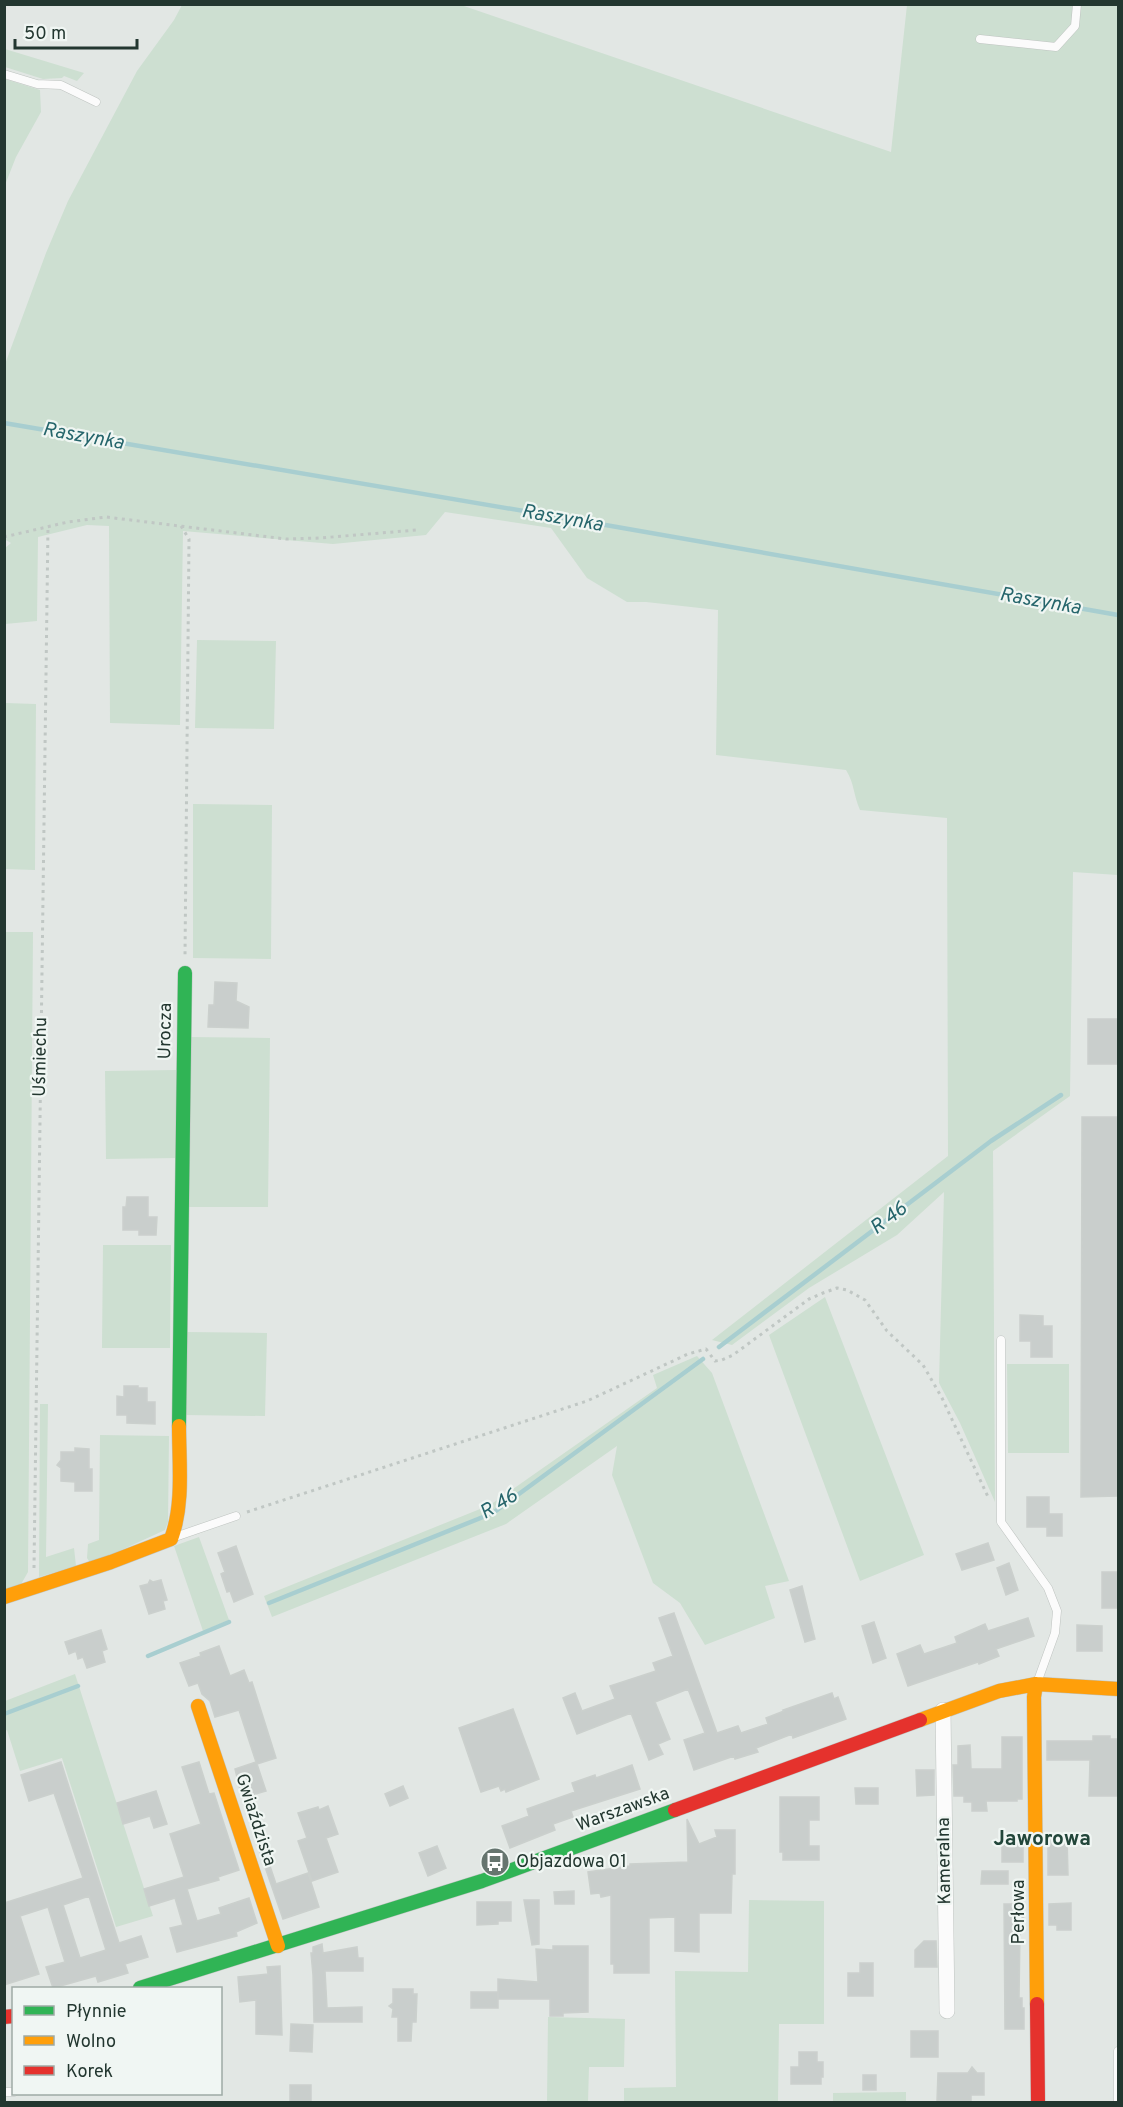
<svg xmlns="http://www.w3.org/2000/svg" width="1123" height="2107" font-family="Overpass,sans-serif">
<style>
.green{fill:#cddfd1}
.lines{fill:none;stroke-linecap:round;stroke-linejoin:round}
.stream{stroke:#a8ced0;stroke-width:4.5}
.building{fill:#c9cecc;stroke:#cbd0cd;stroke-width:1.5;fill-rule:evenodd}
.lane-casing{stroke:#bfc4c1;stroke-width:9}
.street-casing{stroke:#bfc4c1;stroke-width:16}
.fast-casing{stroke:#bfc4c1;stroke-width:15}
.slow-casing{stroke:#bfc4c1;stroke-width:15}
.jam-casing{stroke:#bfc4c1;stroke-width:15}
.path{stroke:#c0c7c4;stroke-width:3;stroke-dasharray:3 4.5;stroke-linecap:butt}
.lane{stroke:#fbfbfb;stroke-width:8}
.street{stroke:#fbfbfb;stroke-width:15}
.fast{stroke:#30b455;stroke-width:14}
.slow{stroke:#ff9f0a;stroke-width:14}
.jam{stroke:#e5322d;stroke-width:14}
.labels{text-anchor:middle;dominant-baseline:central;stroke-width:4.5;stroke-linejoin:round;paint-order:stroke}
.street-label{font-size:18px;fill:#233730;stroke:#f0f6f3}
.poi-label{font-size:18px;fill:#233730;stroke:#f0f6f3;text-anchor:start}
.water-label{font-size:20px;font-style:italic;fill:#25656b;stroke:#f0f6f3}
.quarter-label{font-size:21px;font-weight:bold;fill:#22463a;stroke:#f0f6f3}
</style>
<rect width="100%" height="100%" fill="#e2e7e4"/>
<!-- green -->
<path class="green" d="M182,5H461L891,152L907,5H1118V875L1073,872L1070,1096L993,1151L995,1502L960,1423L939,1383L944,1192L897,1235L809,1288L732,1345L712,1340L948,1156L947,818L860,810C853,794 855,785 846,770L716,755L718,610L646,602H627L587,578L551,528L445,512L426,535L333,544L183,531L180,725L110,723L109,526L87,525L38,537L37,621L5,624V548L11,543L4,539V367L46,253L68,201L137,71L174,20Z
M4,49H5L84,73L77,81L64,76L62,78L43,79L5,67Z
M5,79L40,90L41,112L16,157L5,185Z
M197,640L276,641L274,729L195,728Z
M5,703L36,704L35,870L5,869Z
M193,804L272,805L271,959L193,958Z
M4,932H33L28,1572L20,1586L5,1591Z
M189,1037L270,1038L268,1207H187Z
M176,1070L177,1158L106,1159L105,1071Z
M103,1245H171L170,1348H102Z
M825,1297L924,1555L860,1581L769,1335Z
M185,1332L267,1333L265,1416L184,1415Z
M697,1356L712,1373L789,1581L765,1586L775,1618L705,1645L680,1603L653,1583L612,1475L617,1446L506,1524L272,1617L264,1596L490,1505L657,1388L653,1375Z
M1007,1364H1069V1453H1008Z
M40,1404H48L46,1557L74,1548L76,1566L39,1577Z
M100,1435L169,1436L168,1522L165,1530L91,1564L87,1558L88,1544L99,1540Z
M199,1537L229,1620L203,1631L174,1546Z
M75,1674L153,1916L116,1927L62,1758L20,1771L7,1730L5,1731V1701Z
M749,1900L824,1901V2024H779L778,2102H624V2088L676,2087L675,1971L748,1972Z
M548,2017L625,2019L624,2067H589L588,2102H547Z
M906,2092V2102H833V2093Z"/>
<g class="lines">
<!-- stream -->
<path class="stream" d="M4,423L577,520L1118,615
M719,1347L991,1141L1061,1095
M269,1603L493,1513L703,1359
M148,1656L229,1622
M4,1714L78,1686"/>
</g>
<!-- building -->
<path class="building" d="M215,982L237,983L236,1001L249,1007L248,1028L208,1027L209,1005H214Z
M1088,1019H1119V1064H1088Z
M1082,1117H1118L1117,1496L1081,1497Z
M127,1197H148V1217H157L156,1235H139V1230H123V1207H126Z
M1020,1315L1043,1316V1326H1052V1357H1031V1341H1020Z
M124,1386H138V1388H147V1402H155V1424L127,1423V1415H117V1396L124,1397Z
M75,1448L89,1449V1469H92V1491H75V1482L61,1481V1468L57,1465L61,1460V1452H75Z
M1027,1497H1049V1514H1062V1536H1047V1527H1027Z
M988,1543L994,1560L962,1570L956,1554Z
M236,1546L253,1594L234,1602L230,1591L227,1592L221,1574L225,1572L218,1553Z
M1009,1563L1018,1590L1006,1595L997,1568Z
M1102,1572H1119V1608H1102Z
M150,1580L153,1582L161,1580L167,1600L163,1601L165,1609L149,1614L140,1586L148,1584Z
M802,1586L815,1639L805,1642L790,1590Z
M674,1613L717,1733L738,1726L741,1733L768,1724L766,1718L784,1711L783,1710L832,1693L834,1699L838,1697L846,1719L793,1738L792,1734L756,1748L758,1752L735,1759L734,1756L694,1770L684,1740L705,1733L688,1689L655,1702L670,1739L658,1744L663,1754L649,1760L631,1713L577,1734L563,1698L575,1693L582,1711L615,1699L610,1686L656,1671L653,1663L673,1656L659,1618Z
M1028,1618L1034,1636L996,1649L999,1656L979,1664L978,1662L908,1686L897,1654L920,1645L924,1654L957,1643L955,1637L985,1624L988,1631Z
M874,1622L886,1658L873,1663L862,1626Z
M1077,1625L1102,1626V1651H1077Z
M101,1630L107,1649L102,1651L105,1662L87,1668L83,1657L78,1659L76,1651L69,1654L65,1642Z
M219,1646L230,1676L244,1670L249,1683L252,1682L276,1758L257,1764L266,1791L242,1798L235,1769L256,1762L239,1710L215,1717L210,1701L202,1694L198,1683L189,1686L180,1663L201,1656L200,1653Z
M513,1709L539,1779L506,1792L505,1789L501,1791L499,1786L481,1792L459,1728Z
M1093,1736H1110V1739H1119V1796H1089L1090,1760H1047V1741H1093Z
M1002,1737H1022V1799H1017V1801H986L987,1811H972V1802H964V1796H954L953,1765H958V1746L970,1745L971,1769H1002Z
M61,1762L119,1943L141,1936L148,1957L125,1964L128,1973L98,1982L96,1976L53,1988L46,1967L65,1962L48,1907L20,1916L39,1974L4,1985V1903L83,1878L54,1793L29,1801L21,1775ZM89,1896L106,1950L80,1958L63,1905Z
M199,1762L209,1794L214,1793L239,1870L218,1877L219,1880L187,1889L197,1921L221,1914L219,1908L249,1898L257,1923L236,1932L237,1936L177,1952L170,1928L183,1925L175,1898L149,1906L144,1889L184,1877L170,1834L201,1824L182,1767Z
M632,1765L640,1789L571,1811L573,1817L553,1824L555,1830L510,1848L502,1826L529,1816L527,1809L575,1792L572,1783L595,1775L596,1778Z
M916,1770H934V1795L917,1796Z
M403,1786L408,1798L390,1806L385,1794Z
M855,1788H878V1804H856Z
M156,1791L167,1824L154,1828L150,1816L123,1824L117,1803Z
M780,1797H819V1820H809V1846H819V1860H783V1852H780Z
M328,1806L338,1834L326,1838L338,1872L312,1881L298,1841L307,1838L298,1813L318,1807L319,1810Z
M687,1819L699,1844L717,1837L715,1830H735V1874H732L731,1913H699V1952L675,1951V1917L649,1918V1973H614V1964H611V1895L601,1897L600,1893L591,1894L588,1872L630,1866V1864L688,1862Z
M260,1836L276,1884L308,1873L319,1907L283,1919L255,1838Z
M1023,1837V1862H1002V1838Z
M1048,1837H1067L1068,1875H1048Z
M437,1846L446,1868L428,1876L419,1853Z
M982,1871H1008V1884H981Z
M574,1891V1904H555L554,1892Z
M524,1900H539V1944L532,1945Z
M477,1902H511V1921H498V1924L477,1925Z
M1071,1903V1930H1057V1925H1049V1904Z
M1004,1904H1023L1024,1929H1020L1019,1998H1022V2008H1024V2029H1005Z
M924,1941H936L937,1967H915V1950Z
M322,1944L323,1953L357,1947L358,1958H363V1971H325L327,2008L362,2007V2022H314L313,1975L311,1953H313V1947Z
M553,1946H588V2012L563,2013V2016H550V1999H498V1979L538,1982L536,1949L553,1950Z
M860,1963H873V1996H848V1973H860Z
M280,1966L282,2035L256,2034V2000L240,2002L238,1977L268,1974L267,1967Z
M393,1989H413V1994H417L416,2022H412L411,2041H398V2017H392L393,2009L389,2006L393,2003Z
M471,1992H498V2008H471Z
M291,2024L313,2025L312,2052L290,2051Z
M911,2031H938V2057H911Z
M799,2052H817V2062H823V2077H821V2084H791V2067H799Z
M972,2067L977,2073H984V2095H971V2101H937L938,2073H968Z
M863,2075H876V2090H863Z
M290,2085H311V2103H290Z"/>
<g class="lines">
<!-- lane casing -->
<g class="lane-casing">
<path id="lane" d="M980,39L1056,47L1075,26L1077,4
M4,74L37,84L61,85L96,102
M1001,1340V1522L1048,1588L1057,1611L1055,1633L1037,1683
M175,1537L236,1516
M4,2092H14
M1118,2102V2051"/>
</g>
<!-- street casing -->
<g class="street-casing">
<path id="street" d="M943,1710L947,2011"/>
</g>
<!-- fast casing -->
<g class="fast-casing">
<path id="fast" d="M179,1426L185,973
M140,1988L482,1881L675,1810"/>
</g>
<!-- slow casing -->
<g class="slow-casing">
<path id="slow" d="M4,1597L111,1562L171,1539C184,1504 179,1463 179,1426
M1036,1684L1034,1697L1037,2004
M198,1706L278,1946
M920,1720L999,1691L1036,1684L1118,1689"/>
</g>
<!-- jam casing -->
<g class="jam-casing">
<path id="jam" d="M675,1810L920,1720
M1037,2004L1038,2102
M4,2017L14,2016"/>
</g>
<!-- path -->
<path class="path" d="M181,526L189,539L185,956
M4,537L68,522L106,517L286,539L320,538L416,530
M247,1512L587,1401L688,1354L706,1349L715,1361L722,1360L733,1355L809,1299L823,1293L837,1288L847,1290L865,1300L887,1331L923,1365L942,1398L989,1499
M34,1568L48,526"/>
<!-- lane -->
<use href="#lane" class="lane"/>
<!-- street -->
<use href="#street" class="street"/>
<!-- fast -->
<use href="#fast" class="fast"/>
<!-- slow -->
<use href="#slow" class="slow"/>
<!-- jam -->
<use href="#jam" class="jam"/>
</g>
<!-- icons -->
<defs>
<g id="bus-disc" transform="scale(1.5)"><circle r="9.5" fill="#66756f" stroke="#f0f6f3"/><path d="M-5-6H5V4H4V6H2V4H-2V6H-4V4H-5ZM-3.5-4V0h7V-4ZM-3.5 1.2v1.5H-2V1.2ZM2 1.2v1.5H3.5V1.2Z" fill="#fff"/></g>
</defs>
<g fill-rule="evenodd">
<use href="#bus-disc" x="495" y="1862"/>
</g>
<g class="labels">
<!-- street labels -->
<g class="street-label">
<text transform="translate(166 1031) rotate(-89)">Urocza</text>
<text transform="translate(41 1057) rotate(-89)">Uśmiechu</text>
<text transform="translate(623 1810) rotate(-20)">Warszawska</text>
<text transform="translate(255 1820) rotate(72)">Gwiaździsta</text>
<text transform="translate(945 1861) rotate(-91)">Kameralna</text>
<text transform="translate(1019 1912) rotate(-90)">Perłowa</text>
</g>
<!-- poi labels -->
<g class="poi-label">
<text x="516" y="1862">Objazdowa 01</text>
</g>
<!-- water labels -->
<g class="water-label">
<text transform="translate(83 437) rotate(10)">Raszynka</text>
<text transform="translate(562 519) rotate(10)">Raszynka</text>
<text transform="translate(1040 602) rotate(10)">Raszynka</text>
<text transform="translate(889 1219) rotate(-37)">R 46</text>
<text transform="translate(499 1505) rotate(-31)">R 46</text>
</g>
<!-- quarter labels -->
<g class="quarter-label">
<text x="1042" y="1839">Jaworowa</text>
</g>
</g>
<!-- border -->
<rect width="1123" height="2107" fill="none" stroke="#233730" stroke-width="12"/>
<!-- legend -->
<rect x="12" y="1987" width="210" height="108" fill="#f0f6f3" stroke="#9eaaa5" stroke-width="1.5"/>
<rect x="24" y="2006" width="30" height="9" fill="#30b455" stroke="#9eaaa5" stroke-width="1.5"/>
<text x="66" y="2017" font-size="18" fill="#233730">Płynnie</text>
<rect x="24" y="2036" width="30" height="9" fill="#ff9f0a" stroke="#9eaaa5" stroke-width="1.5"/>
<text x="66" y="2047" font-size="18" fill="#233730">Wolno</text>
<rect x="24" y="2066" width="30" height="9" fill="#e5322d" stroke="#9eaaa5" stroke-width="1.5"/>
<text x="66" y="2077" font-size="18" fill="#233730">Korek</text>
<!-- scale -->
<path d="M15 39v9h122v-9" fill="none" stroke="#233730" stroke-width="3"/>
<text x="24" y="39" font-size="18" fill="#233730" stroke="#f0f6f3" stroke-width="4.5" paint-order="stroke">50 m</text>
</svg>
